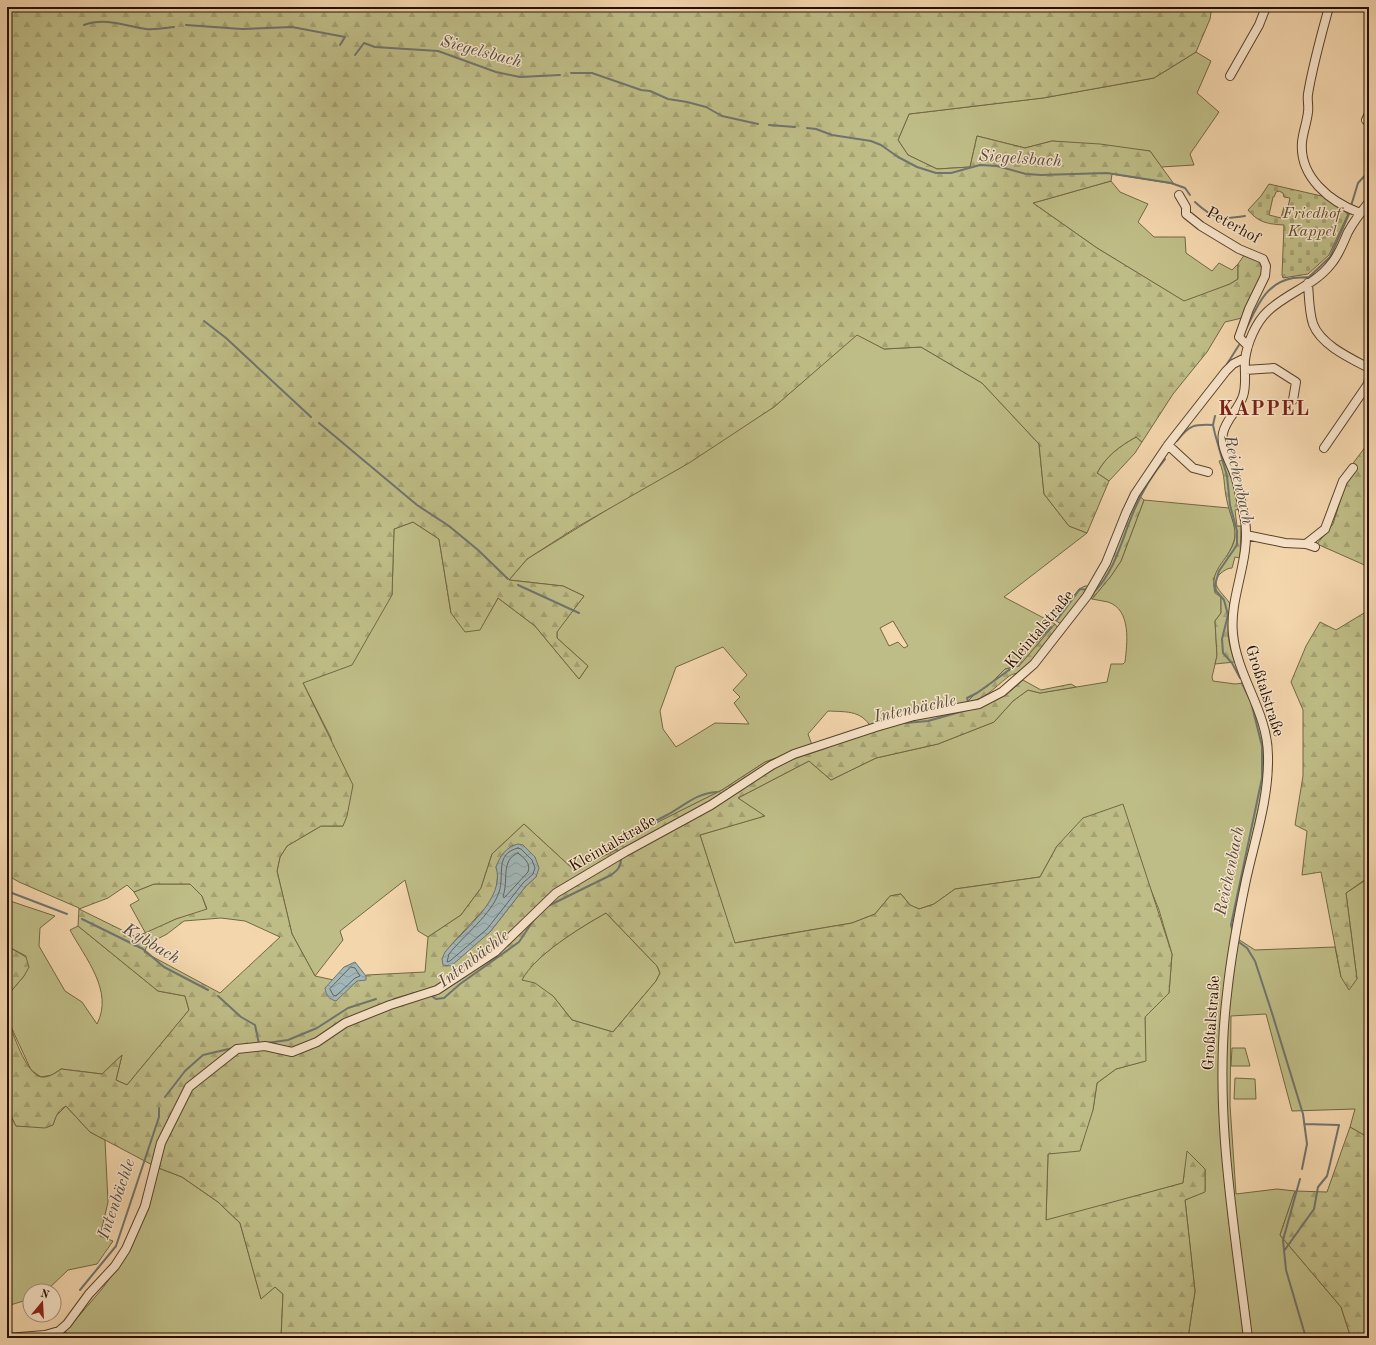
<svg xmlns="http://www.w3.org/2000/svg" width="1376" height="1345" font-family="'Old Standard TT',serif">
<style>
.green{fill:#bfbd87;stroke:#726744;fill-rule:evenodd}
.forest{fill:url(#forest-firs);stroke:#726744;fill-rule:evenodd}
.cemetery{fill:url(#cemetery-stones);stroke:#726744;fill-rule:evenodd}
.water{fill:url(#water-waves);stroke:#70746e}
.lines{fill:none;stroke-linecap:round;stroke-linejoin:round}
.shore{stroke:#64645c;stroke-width:1}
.stream{stroke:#70746e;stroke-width:2}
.minor-casing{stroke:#59422b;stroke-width:10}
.minor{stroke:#f8e4ca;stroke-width:8}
.labels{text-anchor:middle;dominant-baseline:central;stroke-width:3;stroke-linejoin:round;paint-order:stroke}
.park-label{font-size:16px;font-style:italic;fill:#5b4d2f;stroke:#f8e4ca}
.street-label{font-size:16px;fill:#251100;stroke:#f8e4ca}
.water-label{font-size:17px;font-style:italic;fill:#514b40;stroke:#f8e4ca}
.district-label{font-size:20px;font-weight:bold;letter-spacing:1px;fill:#7a1f14;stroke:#f8e4ca}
</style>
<defs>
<pattern id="forest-firs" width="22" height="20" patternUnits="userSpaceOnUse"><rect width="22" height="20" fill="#bfbd87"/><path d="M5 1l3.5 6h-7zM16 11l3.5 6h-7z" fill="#a4a173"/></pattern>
<pattern id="cemetery-stones" width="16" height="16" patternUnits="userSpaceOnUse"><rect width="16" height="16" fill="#bfbd87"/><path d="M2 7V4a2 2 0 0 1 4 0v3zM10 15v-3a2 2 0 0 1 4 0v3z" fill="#a4a173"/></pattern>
<pattern id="water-waves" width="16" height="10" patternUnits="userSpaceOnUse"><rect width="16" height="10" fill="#a2b6b7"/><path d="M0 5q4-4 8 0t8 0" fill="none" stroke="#8b9b9c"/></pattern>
</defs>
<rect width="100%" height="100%" fill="#f4d6ad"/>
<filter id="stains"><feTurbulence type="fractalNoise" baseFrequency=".005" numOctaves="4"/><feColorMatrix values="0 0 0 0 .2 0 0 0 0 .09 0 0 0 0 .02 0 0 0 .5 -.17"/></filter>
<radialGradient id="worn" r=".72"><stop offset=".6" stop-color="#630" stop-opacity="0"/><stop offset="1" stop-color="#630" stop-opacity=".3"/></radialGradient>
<!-- green -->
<path class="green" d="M1196,52L1211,61L1197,93L1219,112L1190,154L1194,165L1161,167L1150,151L1052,141L1025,148L977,136L970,167L937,169L908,155L898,140L909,114L1043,98L1154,78Z
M1111,181L1120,192L1148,204L1138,222L1154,237H1185L1186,253L1212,271L1219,263L1232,270L1238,264V279L1230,284L1185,302L1097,248L1033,203Z
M857,334L884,349L921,347L982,383L1039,444L1044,494L1069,526L1087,533L1004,597L1055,624L1019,666L1005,669L988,686L975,694L967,702L873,731C863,710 848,712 828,711L808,734L812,745L765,762L722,790L613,845L616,850L574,870L524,824L492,854L481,888L461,915L428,937L418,931L405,880L340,931L343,940L315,976L292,934L277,871L280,857L287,846L321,826H343L331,738L303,683L392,595L394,529L413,522L439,539L451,613L480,629L498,598L535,626L579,679L588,666L557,638V631L584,596L563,586L509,580L527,559L774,407ZM893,621L908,646L904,648L898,642L889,646L880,628ZM723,647L747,675L733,690L740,697L734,703L749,724L715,723L676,747L663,729L660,711L676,667Z
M1136,437L1142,442L1135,453L1109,481L1097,473C1106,456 1120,446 1136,437Z
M1144,500L1229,508C1231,517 1236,527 1235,536C1234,548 1219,568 1213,579L1221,597V613L1215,621L1217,656L1212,677L1213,681L1235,684L1244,683L1257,714L1264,741V782L1237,907L1238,939L1255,950L1335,947L1341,977L1357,979L1346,893L1367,879L1369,880V1138L1350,1127L1355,1109L1292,1111L1266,1014L1231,1016L1230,1105L1236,1194L1277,1189L1295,1191L1280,1235L1341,1307L1351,1338H1188L1195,1291L1185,1200L1205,1191V1169L1188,1152L1183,1183L1046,1221L1048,1154L1093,1110L1097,1083L1116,1069L1145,1061V1017L1169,993L1172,954L1159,910L1143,870L1057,846L1040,877L955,889L934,904L919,909L910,905L901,894L890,896L875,914L852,923L734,943L700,835L764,816L738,798L809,761L831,780L876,758L938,744L994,722L1013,701L1028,690L1040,693L1107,682L1111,664H1123L1125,662C1127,644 1132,610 1108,602C1103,601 1097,600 1092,599L1111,576L1121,561Z
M154,884H190L202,896L207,910L176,919L146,934L130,905L139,900L134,892Z
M7,900L55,916L40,928L39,946L65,991L82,1002L97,1024C114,991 85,958 70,930L78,926L158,991L185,996L189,1010L127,1085L116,1080L122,1055L102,1074L61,1069L52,1075L41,1077L31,1070L7,1018V996L24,976L26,956L7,946Z
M606,913L657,966L660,973L656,981L613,1032L572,1020L553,996L521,980C535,955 581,927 606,913Z
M1232,1048H1245L1250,1066H1231Z
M1235,1078L1255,1079L1256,1099H1234Z
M66,1106L90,1132L105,1140L108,1202L100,1236L113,1241L97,1264L68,1270L46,1291H30V1299L7,1306V1108L16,1126L53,1125L56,1116Z
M156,1167L182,1177L218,1202L240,1223L261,1298L275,1287L283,1294L281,1338H76L65,1332L102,1289L123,1260Z"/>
<!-- forest -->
<path class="forest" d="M7,7H1212L1210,19L1196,52L1154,78L1043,98L909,114L898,140L908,155L937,169L970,167L977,136L1025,148L1052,141L1100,144L1150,151L1174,184L1112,174L1111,181L1033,203L1097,248L1184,301L1230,284L1238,279V264L1245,254L1262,261L1265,273L1242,318L1225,322L1207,352L1173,394L1142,442L1136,437C1120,446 1106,456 1097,473L1109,481L1087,533L1069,526L1044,494L1039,444L982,383L921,347L884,349L857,335L774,407L689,463L577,527L527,559L509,580L563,586L584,596L557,632V638L588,666L579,679L535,626L498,598L480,630L465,632L451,613L439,539L413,522L394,529L392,595L352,665L303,683L353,785L347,816L343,826H321L287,846L280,857L277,871L292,934L315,976L343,982L367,975L425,972L428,937L461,915L481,888L492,854L524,824L574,870L616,850L612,845L722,790L765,762L812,745L915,718L980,707L1006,695L1023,680L1041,690L1071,684L1076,687L1040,693L1028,690L1013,701L994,722L938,744L876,758L831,780L809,761L738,798L765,816L700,835L735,943L852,923L875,914L890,896L901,894L910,905L919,909L934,904L955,889L1040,877L1057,846L1083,818L1123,804L1172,954L1169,993L1145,1017L1146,1061L1116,1069L1097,1083L1093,1110L1080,1151L1048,1154L1046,1220L1183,1183L1187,1151L1205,1169V1192L1185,1200L1195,1291L1188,1338H281L283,1294L275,1287L261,1299L240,1223L218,1202L182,1177L156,1167L90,1132L66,1106C58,1110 56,1116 53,1125L45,1128L16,1126L7,1108V1018C13,1032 25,1073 41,1077C48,1078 56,1073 61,1069L102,1074L122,1055L116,1080L127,1085L189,1010L185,996L158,991L78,926L79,908L19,882L7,875ZM513,845L530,852L535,857L536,877L526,886L490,932L442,959L450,946L488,905L496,890L498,873L496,867L502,855ZM154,884H190L202,896L207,909L176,919L136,937L79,909L108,898L127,885L134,892ZM606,913L657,966L660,973L656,981L613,1032L572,1020L553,996L535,983L522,980C535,955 581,927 606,913ZM221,918L245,921L280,937L220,993L144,952L148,944L167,934L184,921Z
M1369,442V567L1317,544L1333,524L1351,466Z
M1224,460L1232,478L1239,509L1235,510L1237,526H1241L1240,558L1235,557L1232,568C1228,568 1225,570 1221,573C1206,586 1229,596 1231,607C1232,613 1228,620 1228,626C1227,638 1231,651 1235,662L1215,664L1217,656L1215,621L1221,613V597L1215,593C1208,567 1232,559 1235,537C1236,525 1229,512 1227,501C1223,485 1226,477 1219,461Z
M1137,494L1144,500L1121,561L1111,576L1092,599L1089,597Z
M1085,586H1089L1061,624L1053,619C1053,610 1060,603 1067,597L1072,598L1079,589Z
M1369,610V880L1366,879L1346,893L1357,979L1349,990L1341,977L1321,872L1302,875L1307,831L1295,825L1303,776V710L1291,682L1306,646L1320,622L1336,630Z
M1055,624L1058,628C1047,643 1037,661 1022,671C1018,674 1012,673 1008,677C992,689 987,699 967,702L975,694L988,686L1005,669L1019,666Z
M7,946L26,957L29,967L24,976L7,996Z
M1350,1127L1369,1138V1338H1351L1341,1307L1280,1235L1295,1191L1327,1192Z
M65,1332L76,1338H53H55Z"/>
<!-- cemetery -->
<path class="cemetery" d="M1269,184L1326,197L1348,214L1329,255L1308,274L1283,278L1282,275L1284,225C1268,224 1259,223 1248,210L1261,196ZM1279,191L1283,193L1284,197L1290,198L1288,207H1284L1281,218L1269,215L1273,197H1274L1276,192Z"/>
<!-- water -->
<path class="water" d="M518,844L523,845L535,857L539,868L536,877L526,886L490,932L451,966L443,965L442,959L445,952C463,930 506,899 496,867C500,856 506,847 518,844Z
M355,962L366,976V980L357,981L336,1001C329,999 326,996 325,988L344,967Z"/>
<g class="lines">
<!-- shore -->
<path class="shore" d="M518,848L521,849L532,860L535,868L533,874L523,883L487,929L450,961L447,962L449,954C463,936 492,914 499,892C505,875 494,854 518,848Z
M518,853C524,858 531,863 528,872L504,898L503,896C509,881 500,860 518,853Z
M351,967L355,968L360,976L355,978L336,996L333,995L330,989Z"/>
<!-- stream -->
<path class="stream" d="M84,25C105,17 126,26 146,29C156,30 165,28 174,27
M186,25L242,29L292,27L345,37L340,45
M355,55L364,43L375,47L438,51L496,72L520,77L560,75
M571,73H592L641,90L650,91L668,99L687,102L706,107L722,116L758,124
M769,125L795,127
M807,128L816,129L832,135L871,141L881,145L898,157L917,167L936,173H951L980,165L997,166L1026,174L1041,175L1107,173L1171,183L1185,188L1190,195
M1195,202C1213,219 1221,220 1245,216
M1351,206L1358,183L1369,171
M204,321L226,338L311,417
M1246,329C1257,307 1265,283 1293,278C1298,277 1303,278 1309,277L1330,257L1349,214
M1227,364L1239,345
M1215,416L1213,425L1215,434L1227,476L1230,505L1237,531V545L1219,571L1215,585L1216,591L1224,600L1228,615L1222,639L1223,653L1232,663L1240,678
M319,423L417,505L449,526L478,550L508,579
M1177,441C1189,425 1194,424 1213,425
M518,585L579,613
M1092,591L1094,592C1114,572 1121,543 1131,518C1139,497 1151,476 1165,459
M1057,620L1080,589L1088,590
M969,704L967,698L977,693L1020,662L1027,651L1051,627
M905,723L928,721L967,710
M789,760L828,747
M617,850L613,844C631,833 650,824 669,814C685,805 697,793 717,792
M7,890L12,893L67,914
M548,906L611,875C618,870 621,867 621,858
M82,919L143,949L164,967L208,990
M1233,932L1231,925L1262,778V746L1251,702L1242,683
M1236,940L1247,948L1255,961L1272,1013L1303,1114L1307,1144L1302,1169
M430,995L436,999L444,998L460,984L519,942L535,918
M218,996L241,1017L255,1025L259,1044
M394,999L419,992
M267,1043L288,1040L317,1028L348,1008L376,999
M165,1097L185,1071L203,1055L233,1048
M1300,1179L1283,1240L1286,1270L1306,1338
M1284,1251L1314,1209L1318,1187L1327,1176L1330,1164L1339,1125L1304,1124
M80,1290L116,1246L159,1117V1108
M56,1337V1338"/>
<!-- minor casing -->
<g class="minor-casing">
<path id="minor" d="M1329,7C1321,36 1313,64 1308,94C1307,100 1309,106 1308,112C1307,122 1303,132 1302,142C1299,177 1330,202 1360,213
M1230,76L1259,25L1266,7
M1369,114L1366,120L1369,121
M1179,195L1186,207V214L1201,226L1239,249L1263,259L1266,266L1265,276L1249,309L1239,337L1248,346
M1308,283C1309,297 1309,312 1313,324C1321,345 1350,358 1369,368
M1245,370L1274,368L1296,382L1293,400
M1168,445L1193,468L1208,472
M1324,448L1368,384L1369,379
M1246,535L1285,543L1306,544L1315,547
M1306,544L1325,529L1343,481L1353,468
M7,1338L45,1335L59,1331L67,1324L89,1294L115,1266L126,1249L145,1206L161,1143L189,1087L237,1049L265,1046L292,1052L317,1042L345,1023L390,1005L437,990L495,952L556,893L625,852L711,805L772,765L794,754L876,727L914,716L979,704L1002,692L1034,664L1087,596L1106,563L1126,513L1135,494L1168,445L1226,371L1233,364L1245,358
M1248,1338C1234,1224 1213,1109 1227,994C1231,956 1238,918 1246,880C1255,839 1269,798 1268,756C1268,712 1237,677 1233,634C1229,596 1251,560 1245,520C1242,507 1240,492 1236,479C1232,464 1220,449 1223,433C1226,419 1239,409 1243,396C1247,384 1244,371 1245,360C1247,343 1256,322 1268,311C1287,293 1315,285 1331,264C1339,255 1343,243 1348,232C1354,221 1361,212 1369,202"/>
</g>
<!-- minor -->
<use href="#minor" class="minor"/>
</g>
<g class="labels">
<!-- park labels -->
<g class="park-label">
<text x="1312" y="214">Friedhof<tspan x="1312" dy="18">Kappel</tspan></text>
</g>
<!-- street labels -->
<g class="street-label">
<text transform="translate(1233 226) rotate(29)">Peterhof</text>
<text transform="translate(1040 630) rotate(-50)">Kleintalstraße</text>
<text transform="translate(1264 691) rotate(72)">Großtalstraße</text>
<text transform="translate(613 844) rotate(-30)">Kleintalstraße</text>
<text transform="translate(1212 1023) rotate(-86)">Großtalstraße</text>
</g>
<!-- water labels -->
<g class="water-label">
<text transform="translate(481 52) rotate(15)">Siegelsbach</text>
<text transform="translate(1020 159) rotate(4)">Siegelsbach</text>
<text transform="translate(1238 480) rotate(78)">Reichenbach</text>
<text transform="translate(915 709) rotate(-12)">Intenbächle</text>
<text transform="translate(1230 871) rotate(-78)">Reichenbach</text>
<text transform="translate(151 944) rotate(31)">Kybbach</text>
<text transform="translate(474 959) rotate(-37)">Intenbächle</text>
<text transform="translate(117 1199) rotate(-71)">Intenbächle</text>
</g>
<!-- district labels -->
<g class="district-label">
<text x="1264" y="410">KAPPEL</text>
</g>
</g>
<!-- margin -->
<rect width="1376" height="1345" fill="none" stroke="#f4d6ad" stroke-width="24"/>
<rect x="8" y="8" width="1360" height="1329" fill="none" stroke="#251100" stroke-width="2"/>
<rect x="12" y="12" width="1352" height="1321" fill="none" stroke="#251100"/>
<!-- north arrow -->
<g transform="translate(42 1303) rotate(18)"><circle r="19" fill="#f8e4ca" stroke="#a49079"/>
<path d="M0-3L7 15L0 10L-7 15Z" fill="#8f2418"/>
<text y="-6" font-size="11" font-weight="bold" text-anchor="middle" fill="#251100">N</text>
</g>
<rect width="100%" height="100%" filter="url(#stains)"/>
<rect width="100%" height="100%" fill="url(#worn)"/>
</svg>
